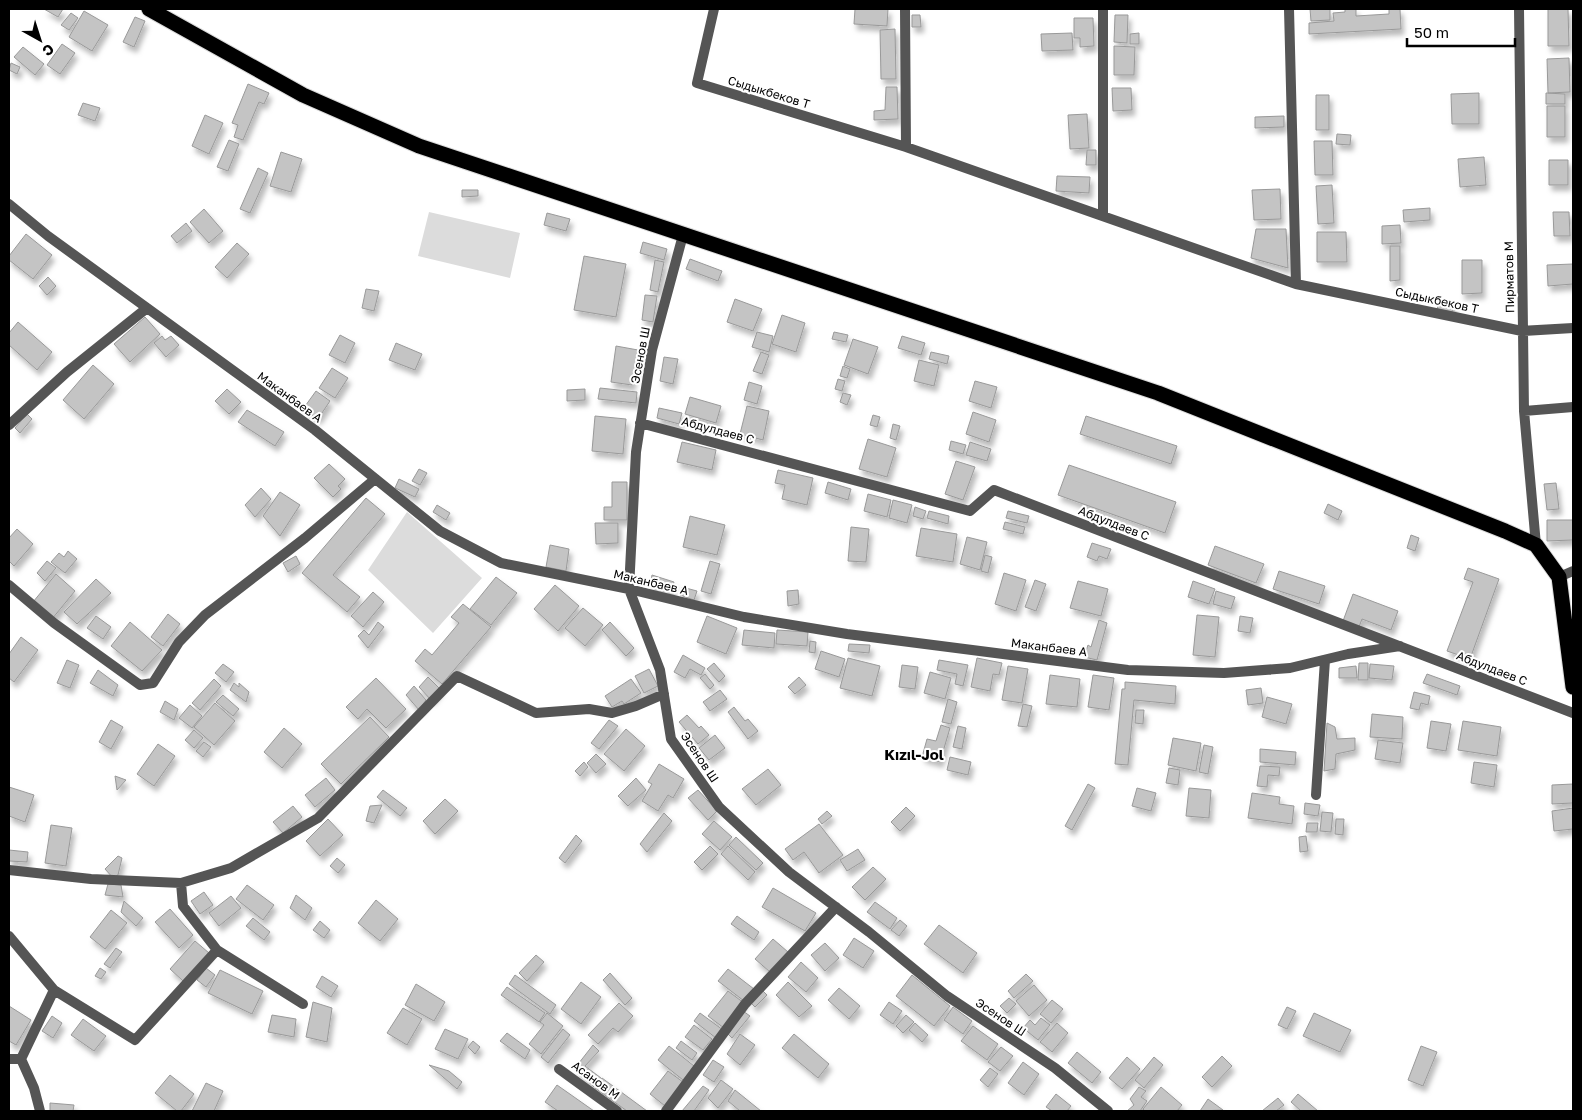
<svg xmlns="http://www.w3.org/2000/svg" width="1582" height="1120" font-family="'Golos Text',sans-serif">
<style>
.green{fill:#dcdcdc}
.building{fill:#c4c4c4;stroke:#999;filter:url(#shadow)}
.lines{fill:none;stroke-linecap:round;stroke-linejoin:round}
.highway-casing{stroke:#dbdbdb;stroke-width:17}
.street{stroke:#555;stroke-width:10}
.highway{stroke:#000;stroke-width:15}
.labels{text-anchor:middle;dominant-baseline:central;stroke-width:4;stroke-linejoin:round;paint-order:stroke}
.street-label{font-size:12px;fill:#000;stroke:#fff}
.quarter-label{font-size:15px;font-weight:bold;fill:#000;stroke:#fff}
</style>
<defs>
<filter id="shadow"><feDropShadow dx="3" dy="5.5" stdDeviation="2.5" flood-color="#0004"/></filter>
</defs>
<rect width="100%" height="100%" fill="#fff"/>
<!-- green -->
<path class="green" d="M429,212L520,233L510,278L418,256Z
M407,512L482,578L433,633L368,570Z"/>
<!-- building -->
<path class="building" d="M44,9H63L58,17Z
M855,9H888L887,26L854,24Z
M1310,9H1330V20L1311,21Z
M1345,9H1356V16L1389,14V9H1400L1401,29L1309,34V23L1334,21L1333,13L1345,12Z
M1548,9H1568L1569,46H1548Z
M84,11L108,25L92,51L69,37Z
M71,13L78,18L69,30L61,25Z
M912,15H920L921,27H912Z
M1115,15H1128L1127,43L1114,42Z
M135,17L145,21L134,47L123,42Z
M1074,18H1093L1094,46L1080,47V38H1074Z
M895,29L896,79H881L880,30Z
M1072,33L1073,50L1042,51L1041,34Z
M1139,33V44H1130V34Z
M62,44L75,53L60,74L47,65Z
M1114,46L1135,47L1134,75H1114Z
M23,47L44,64L35,75L14,57Z
M1569,58L1570,92L1548,93L1547,59Z
M11,63L20,67L17,74L9,70Z
M248,84L269,93L264,104L259,102L243,140L234,137L238,125L232,123Z
M886,87H897L898,119L874,120V111L885,110Z
M1112,88H1131L1132,110L1113,111Z
M1479,93V124H1452L1451,94Z
M1546,93L1565,94V104H1546Z
M1316,95H1329V130H1316Z
M83,103L100,108L95,121L78,115Z
M1547,106H1565V137H1547Z
M1087,114L1089,148L1070,149L1068,115Z
M205,115L223,123L209,154L192,146Z
M1284,116V127L1255,128V117Z
M1337,134L1351,135L1350,145L1336,144Z
M229,140L239,144L228,171L217,167Z
M1314,141H1332L1333,175H1315Z
M1087,150H1096V165H1086Z
M281,152L302,159L291,192L270,186Z
M1484,157L1486,185L1460,187L1458,159Z
M1549,160H1568V185H1549Z
M258,168L268,173L250,213L240,209Z
M1057,176L1090,177L1089,193L1056,191Z
M1332,185L1334,223L1318,224L1316,186Z
M1280,189L1281,219L1254,220L1252,190Z
M462,190H478V196L462,197Z
M1430,208V220L1404,222L1403,210Z
M204,209L223,231L209,243L190,222Z
M1553,212H1569L1570,236H1554Z
M547,213L570,219L566,231L544,225Z
M186,223L192,231L177,243L171,236Z
M1400,225L1401,243L1382,244V226Z
M1256,229H1286L1288,268L1251,258Z
M1317,232H1346L1347,262H1317Z
M26,234L52,255L33,279L9,260V256Z
M643,242L667,249L664,260L640,253Z
M237,243L249,254L227,278L215,267Z
M1390,246H1400V280L1390,281Z
M584,256L626,264L616,317L574,310Z
M690,259L722,271L718,281L686,269Z
M655,260L664,262L658,292L650,290Z
M1462,260H1482V293L1462,294Z
M1573,264V284L1548,286L1547,265Z
M48,277L56,286L47,295L39,286Z
M366,289L379,291L374,311L362,308Z
M645,295L657,296L653,322L642,320Z
M735,299L762,309L753,331L727,322Z
M1440,299L1454,302L1452,312L1437,309Z
M782,315L805,323L796,352L772,344Z
M145,317L160,334L130,362L114,344Z
M18,322L52,352L37,370L9,345V333Z
M757,332L773,336L769,352L752,347Z
M834,332L848,335L846,342L832,339Z
M340,335L355,343L345,363L329,355Z
M162,336L165,340L171,336L179,345L166,357L154,343Z
M902,336L925,343L921,355L898,348Z
M853,339L878,347L868,374L844,365Z
M396,343L422,354L415,370L389,360Z
M616,346L638,350L632,385L611,382Z
M761,352L769,355L762,374L753,371Z
M931,352L949,356L947,364L929,359Z
M664,357L678,359L673,384L660,381Z
M919,360L939,365L934,386L914,381Z
M93,365L114,384L84,419L63,400Z
M843,366L850,369L847,378L840,376Z
M332,368L348,378L335,398L319,388Z
M838,379L845,381L842,391L835,389Z
M975,381L997,387L991,408L969,401Z
M749,382L762,386L757,404L744,400Z
M600,388L637,392L636,403L598,399Z
M227,389L241,402L229,414L215,401Z
M585,389V400L567,401V390Z
M316,391L330,401L318,419L303,409Z
M843,393L851,395L847,405L840,402Z
M690,397L721,406L716,423L685,414Z
M747,406L769,411L763,440L740,434Z
M659,408L682,413L679,424L657,418Z
M247,410L284,432L275,446L238,422Z
M973,412L996,420L989,442L966,434Z
M27,414L32,419L20,433L15,428Z
M873,415L880,417L877,427L870,425Z
M595,416L626,419L623,454L592,451Z
M1086,416L1177,446L1171,464L1080,434Z
M893,424L900,426L896,440L890,438Z
M868,439L896,448L887,477L859,469Z
M951,441L966,445L963,454L949,450Z
M682,442L716,450L712,470L677,462Z
M970,442L991,449L987,461L966,455Z
M956,461L975,467L963,500L945,494Z
M329,464L345,479L338,486L341,489L333,497L314,478Z
M1069,465L1176,502L1165,533L1058,495Z
M419,469L427,473L420,485L412,481Z
M778,470L813,478L807,505L782,499L785,485L775,483Z
M399,479L419,489L415,497L395,488Z
M612,482H627V520H604V507H612Z
M828,482L851,489L848,500L825,493Z
M1556,483L1559,509L1547,510L1544,484Z
M261,488L271,499L255,517L245,505Z
M280,492L300,505L280,536L263,516Z
M868,494L891,500L887,517L864,511Z
M366,498L385,514L333,575L360,597L347,612L302,573Z
M893,500L912,505L907,523L889,518Z
M1328,504L1342,511L1338,520L1324,513Z
M437,505L450,513L446,520L433,512Z
M915,507L926,511L923,519L913,516Z
M929,511L949,516L948,524L927,518Z
M1008,511L1029,516L1027,523L1006,518Z
M690,516L725,525L717,555L683,547Z
M1547,520H1573V540L1547,541Z
M1005,522L1025,527L1023,534L1003,529Z
M595,523H618V543L596,544Z
M851,527L869,529L866,562L848,561Z
M921,528L957,534L953,562L916,556Z
M17,529L33,544L14,566L9,561V538Z
M1411,535L1419,538L1415,551L1407,548Z
M967,537L987,542L980,570L960,564Z
M1092,543L1111,549L1107,559L1099,556L1097,561L1087,557Z
M550,545L569,549L566,571L546,567Z
M1215,546L1264,564L1256,583L1208,565Z
M68,551L77,559L65,573L51,562L59,553L64,557Z
M985,555L992,557L988,573L981,571Z
M296,556L300,564L288,572L283,563Z
M47,561L56,568L45,581L37,573Z
M710,561L720,564L711,594L701,591Z
M1468,568L1499,579L1470,659L1447,651L1473,582L1464,579Z
M1279,571L1325,586L1319,604L1273,589Z
M1004,573L1026,580L1016,611L995,604Z
M56,574L75,591L52,619L33,602Z
M652,575L674,582L671,592L650,585Z
M496,577L517,593L491,625L470,609Z
M96,579L111,593L77,624L64,612Z
M1035,580L1046,584L1036,611L1025,607Z
M1078,581L1108,589L1101,616L1070,608Z
M1193,581L1215,589L1209,604L1188,597Z
M555,585L579,606L558,631L534,609Z
M682,587L697,591L694,600L680,595Z
M798,590L799,604L788,606L787,591Z
M1216,591L1235,597L1231,609L1213,604Z
M373,592L384,602L363,627L351,616Z
M1353,594L1398,611L1391,630L1362,619L1359,627L1343,621Z
M463,604L491,627L442,684L415,661L425,649L432,655L459,623L451,617Z
M583,608L603,625L585,646L565,628Z
M168,614L180,624L163,646L151,637Z
M1197,615L1219,617L1215,657L1193,655Z
M96,616L111,627L103,639L87,628Z
M707,616L737,628L726,654L697,642Z
M1240,616L1253,618L1250,633L1238,631Z
M1099,620L1107,623L1097,660L1084,657L1088,645L1091,647Z
M130,622L162,650L142,671L111,646Z
M378,622L384,627L368,648L358,636L364,630L369,635Z
M610,622L634,648L626,656L602,630Z
M744,630L775,633L774,648L742,645Z
M777,630L808,632L807,646L776,644Z
M21,637L38,650L14,682L9,678V654Z
M810,641L816,642L815,653L809,652Z
M849,644L870,645L869,653L848,651Z
M821,651L845,659L839,677L815,669Z
M683,655L705,668L701,675L690,669L685,678L674,672Z
M848,658L880,666L872,696L840,688Z
M977,658L1002,663L999,675L993,674L990,691L971,687Z
M67,660L79,665L70,688L57,683Z
M939,660L968,665L963,686L955,684L957,674L937,670Z
M714,663L725,676L719,682L707,669Z
M1359,663H1368V680H1358Z
M223,664L234,672L226,682L215,673Z
M1370,664L1394,666L1392,680L1369,678Z
M902,665L918,667L915,689L899,687Z
M1008,666L1028,669L1022,703L1002,700Z
M1356,666L1357,678H1339V668Z
M649,669L658,686L644,693L635,676Z
M98,670L118,685L113,696L90,683Z
M930,672L951,678L945,699L924,693Z
M705,674L714,685L710,689L700,678Z
M1427,674L1460,686L1457,695L1423,683Z
M1050,675L1080,679L1077,707L1046,704Z
M1093,675L1114,678L1109,710L1088,707Z
M428,677L440,689L431,700L419,687Z
M799,677L806,685L795,694L788,687Z
M376,678L406,709L386,728L367,709L358,719L346,707Z
M214,679L221,686L200,710L192,703Z
M631,679L641,693L624,704L622,701L612,707L605,696Z
M1125,682L1176,686L1175,704L1134,700L1128,765L1115,764L1122,689H1125Z
M234,683L239,687V683L249,692L246,702L230,690Z
M414,686L426,700L419,710L406,695Z
M1261,688L1263,703L1248,705L1246,690Z
M720,690L727,699L710,711L703,702Z
M1414,692L1430,696L1428,705L1421,703L1419,710L1410,708Z
M223,695L239,709L233,716L216,702Z
M1267,697L1292,704L1286,724L1262,717Z
M948,699L957,702L951,724L942,722Z
M165,701L178,709L174,720L160,712Z
M215,703L235,721L214,745L194,727Z
M1023,704L1032,706L1027,727L1018,726Z
M190,705L202,716L192,728L179,718Z
M734,707L745,721L748,719L758,731L748,739L728,712Z
M1136,710H1144L1143,724L1135,723Z
M1372,714L1403,717L1402,739L1370,737Z
M687,715L699,728L701,726L709,735L698,744L679,722Z
M370,717L389,737L341,784L321,764Z
M111,720L123,727L111,749L99,742Z
M609,720L618,726L599,749L591,743Z
M1431,721L1451,724L1446,751L1427,748Z
M1463,721L1501,727L1497,756L1458,750Z
M1327,723L1335,727L1337,739L1355,738V750L1336,754L1335,769L1324,771Z
M941,725L950,728L940,762L922,757L927,739L936,741Z
M958,726L966,728L962,749L953,747Z
M284,728L302,744L282,768L264,752Z
M626,729L645,746L624,771L604,754Z
M194,730L203,738L194,748L185,740Z
M715,735L725,748L709,760L699,748Z
M1173,738L1201,743L1196,771L1168,765Z
M1378,740L1403,743L1400,763L1375,759Z
M204,742L211,747L203,757L196,751Z
M158,744L175,756L154,786L137,774Z
M1204,745L1213,747L1208,774L1199,772Z
M1260,749L1296,752L1295,765L1260,762Z
M596,754L606,764L596,773L587,763Z
M950,757L971,762L968,775L947,770Z
M584,762L588,767L580,776L575,771Z
M1474,762L1497,765L1494,787L1471,783Z
M659,764L684,779L673,798L668,795L658,811L642,801L652,784L648,782Z
M1260,766L1280,767L1279,776L1268,775L1267,787L1257,786Z
M1169,768L1180,770L1178,785L1166,783Z
M768,769L781,785L756,805L742,789Z
M115,776L126,780L117,790Z
M326,778L335,790L315,807L305,795Z
M636,778L646,790L628,806L618,796Z
M1088,784L1095,788L1072,830L1065,826Z
M1573,784V803L1552,804V785Z
M9,787L34,795L25,822L9,816Z
M1137,788L1156,793L1151,811L1132,806Z
M1189,788L1211,790L1209,818L1186,816Z
M383,790L407,808L400,816L377,797Z
M698,790L717,811L708,820L688,798Z
M1252,793L1280,797L1279,804L1294,806L1292,824L1248,818Z
M445,799L458,811L435,834L423,821Z
M1305,803L1320,805L1318,816L1304,814Z
M382,805L374,823L366,821L370,806Z
M293,806L302,817L283,833L273,822Z
M906,807L915,816L900,831L891,822Z
M1573,808V829L1554,831L1552,811Z
M827,811L832,816L822,824L818,819Z
M1322,812L1333,813L1331,832L1320,831Z
M664,813L672,821L647,852L640,844Z
M328,819L343,835L320,856L306,841Z
M1336,819H1344L1343,835L1335,834Z
M714,821L732,837L720,850L702,834Z
M1307,823H1318L1317,832H1306Z
M819,824L843,855L819,873L804,852L793,860L785,849Z
M51,825L72,828L66,866L45,863Z
M576,835L582,841L565,863L559,858Z
M1306,836L1308,851L1300,852L1299,837Z
M736,837L763,863L756,870L729,845Z
M710,846L718,854L702,870L694,862Z
M728,846L755,872L748,880L721,854Z
M858,849L865,860L847,871L840,860Z
M9,850L28,852L27,862L9,861Z
M118,856L122,858L118,875L113,878L105,869Z
M337,858L345,865L338,873L330,866Z
M873,867L886,879L865,900L852,887Z
M108,884L121,885L123,897L105,895Z
M247,885L274,905L263,920L236,899Z
M773,888L816,913L805,931L762,907Z
M204,892L213,905L200,914L191,901Z
M296,895L312,908L305,920L290,908Z
M231,896L241,908L219,926L209,913Z
M376,900L398,919L380,941L358,923Z
M124,901L143,918L136,926L121,912Z
M875,902L897,918L890,929L867,912Z
M170,909L193,935L179,948L155,922Z
M111,910L127,923L105,949L90,937Z
M737,916L759,932L754,940L731,924Z
M253,918L270,932L264,940L246,926Z
M900,920L907,926L899,936L891,930Z
M320,921L330,930L324,938L313,930Z
M939,925L977,953L963,973L924,944Z
M854,938L874,951L863,968L843,955Z
M773,939L788,952L770,972L755,959Z
M195,941L209,953L183,981L170,969Z
M825,943L839,958L825,971L811,955Z
M116,948L122,952L110,968L104,964Z
M536,955L544,962L527,981L519,973Z
M801,962L818,978L806,992L788,977Z
M100,968L106,972L101,979L95,976Z
M206,968L215,975L206,987L197,980Z
M728,969L754,989L744,1001L718,981Z
M220,970L263,991L252,1014L208,993Z
M610,973L632,998L625,1005L603,980Z
M1026,974L1033,981L1014,998L1008,991Z
M515,975L556,1005L550,1014L509,984Z
M912,975L950,1006L934,1026L896,996Z
M322,976L338,986L331,997L316,987Z
M581,982L601,997L581,1024L561,1009Z
M788,982L812,1006L799,1017L776,995Z
M416,984L445,1002L434,1021L405,1005Z
M1034,985L1047,1000L1029,1016L1016,1001Z
M507,987L545,1013L539,1022L501,995Z
M839,988L860,1006L849,1019L828,1000Z
M761,989L767,995L755,1007L750,1002Z
M728,991L744,1003L724,1028L708,1016Z
M1009,998L1016,1004L1007,1013L1000,1006Z
M1052,1000L1063,1009L1051,1023L1040,1014Z
M313,1002L332,1008L327,1042L306,1037Z
M889,1002L902,1011L893,1024L880,1015Z
M619,1003L633,1016L618,1032L613,1028L598,1044L588,1035Z
M9,1006L31,1020L16,1045L9,1041Z
M953,1007L972,1021L963,1034L944,1020Z
M1287,1007L1296,1011L1287,1029L1278,1025Z
M403,1008L422,1019L407,1045L387,1033Z
M743,1011L750,1016L732,1038L727,1033Z
M547,1013L563,1026L541,1054L529,1044L544,1025L540,1022Z
M700,1013L723,1030L716,1038L694,1021Z
M1314,1013L1351,1030L1340,1052L1303,1036Z
M272,1015L296,1019L294,1037L268,1032Z
M906,1015L914,1022L903,1033L896,1026Z
M52,1016L62,1023L53,1038L42,1031Z
M1041,1018L1050,1025L1038,1040L1023,1028L1030,1020L1035,1025Z
M83,1019L106,1036L94,1051L71,1035Z
M915,1023L928,1035L922,1042L909,1030Z
M1057,1023L1068,1033L1052,1052L1040,1042Z
M694,1025L712,1039L703,1050L685,1037Z
M973,1026L998,1044L987,1060L961,1041Z
M445,1029L468,1039L458,1059L435,1049Z
M563,1029L570,1035L548,1063L541,1057Z
M507,1033L530,1050L525,1059L500,1041Z
M740,1034L755,1045L740,1065L727,1054Z
M794,1034L829,1064L818,1078L782,1048Z
M473,1041L480,1047L475,1054L468,1047Z
M681,1041L697,1053L692,1060L676,1048Z
M593,1045L599,1051L585,1066L601,1078L594,1087L575,1068Z
M669,1046L694,1066L683,1080L658,1060Z
M1421,1046L1437,1052L1423,1086L1408,1080Z
M1001,1047L1013,1056L1000,1071L988,1062Z
M1077,1052L1101,1072L1092,1083L1068,1063Z
M1222,1056L1232,1066L1212,1087L1202,1077Z
M1127,1057L1140,1069L1122,1089L1109,1078Z
M1154,1057L1163,1065L1144,1088L1135,1080Z
M713,1060L724,1067L714,1082L703,1075Z
M1023,1062L1039,1074L1024,1095L1008,1083Z
M429,1065L449,1071L462,1082L457,1089Z
M990,1068L998,1074L988,1087L980,1080Z
M668,1071L683,1082L665,1106L650,1094Z
M170,1075L194,1094L181,1111H177L155,1093Z
M602,1078L647,1111H627L595,1088Z
M721,1080L733,1089L718,1108L708,1098Z
M206,1083L223,1091L214,1111H192Z
M557,1085L594,1111H558L545,1102Z
M703,1086L709,1090L694,1111H682Z
M1139,1087L1146,1091L1141,1097L1147,1101L1140,1111H1127L1134,1105L1130,1099Z
M1161,1087L1182,1105L1177,1111H1145L1143,1109Z
M735,1090L761,1111H740L728,1101Z
M1056,1094L1071,1106L1067,1111H1052L1046,1107Z
M1298,1094L1318,1111H1301L1291,1102Z
M1278,1098L1284,1105L1276,1111H1262Z
M1208,1099L1223,1110L1200,1111Z
M50,1103L74,1105L73,1111H50Z"/>
<g class="lines">
<!-- highway casing -->
<g class="highway-casing">
<path id="highway" d="M149,9L303,95L419,146L1158,393L1505,531L1536,545L1559,577L1573,687"/>
</g>
<!-- street -->
<path class="street" d="M714,9L697,83L906,147L1296,284L1522,331L1573,328
M905,9L906,147
M1103,9V215
M1289,9L1296,284
M1519,9L1524,411L1536,545
M9,204L48,236L315,430L440,531L501,563L629,589L744,617L847,634L1128,670L1224,673L1290,668L1348,654L1400,646
M683,235L652,350L636,452L629,589L660,670L671,739L719,807L789,872L869,932L947,996L1055,1068L1108,1111
M1524,411L1573,407
M640,423L970,511L994,490L1573,713
M9,425L67,372L147,308
M1559,577L1573,571
M9,585L54,623L140,685L153,683L179,642L205,615L305,538L375,479
M1316,795L1325,660
M9,870L91,879L181,883L231,868L318,818L457,676L536,713L589,709L612,713L636,706L664,694
M181,883L183,906L217,950L303,1004
M9,936L54,990L135,1040L217,950
M9,1059H21
M21,1059L54,990
M21,1059L34,1088L40,1111
M559,1069L617,1111
M666,1111L745,1004L836,907"/>
<!-- highway -->
<use href="#highway" class="highway"/>
</g>
<g class="labels">
<!-- street labels -->
<g class="street-label">
<text transform="translate(769 92) rotate(17)">Сыдыкбеков Т</text>
<text transform="translate(1509 277) rotate(-91)">Пирматов М</text>
<text transform="translate(1437 300) rotate(12)">Сыдыкбеков Т</text>
<text transform="translate(640 355) rotate(-79)">Эсенов Ш</text>
<text transform="translate(290 397) rotate(36)">Маканбаев А</text>
<text transform="translate(718 430) rotate(15)">Абдулдаев С</text>
<text transform="translate(1114 523) rotate(21)">Абдулдаев С</text>
<text transform="translate(651 582) rotate(13)">Маканбаев А</text>
<text transform="translate(1049 647) rotate(7)">Маканбаев А</text>
<text transform="translate(1492 668) rotate(21)">Абдулдаев С</text>
<text transform="translate(700 757) rotate(56)">Эсенов Ш</text>
<text transform="translate(1001 1017) rotate(34)">Эсенов Ш</text>
<text transform="translate(596 1080) rotate(36)">Асанов М</text>
</g>
<!-- quarter labels -->
<g class="quarter-label">
<text x="914" y="754">Kızıl-Jol</text>
</g>
</g>
<!-- border -->
<rect width="1582" height="1120" fill="none" stroke="#000000" stroke-width="20"/>
<!-- north arrow -->
<g transform="translate(40 40) rotate(141)" stroke="#ffffff" stroke-width="4" paint-order="stroke">
<path d="M0-4L9 19L0 12L-9 19Z" fill="#000000"/>
<text y="-8" font-size="14" font-weight="bold" text-anchor="middle" fill="#000000">С</text>
</g>
<!-- scale -->
<path d="M1407 38v8h108v-8" fill="none" stroke="#000000" stroke-width="2.5"/>
<text x="1414" y="38" font-size="15" fill="#000000" stroke="#ffffff" stroke-width="4" paint-order="stroke">50 m</text>
</svg>
